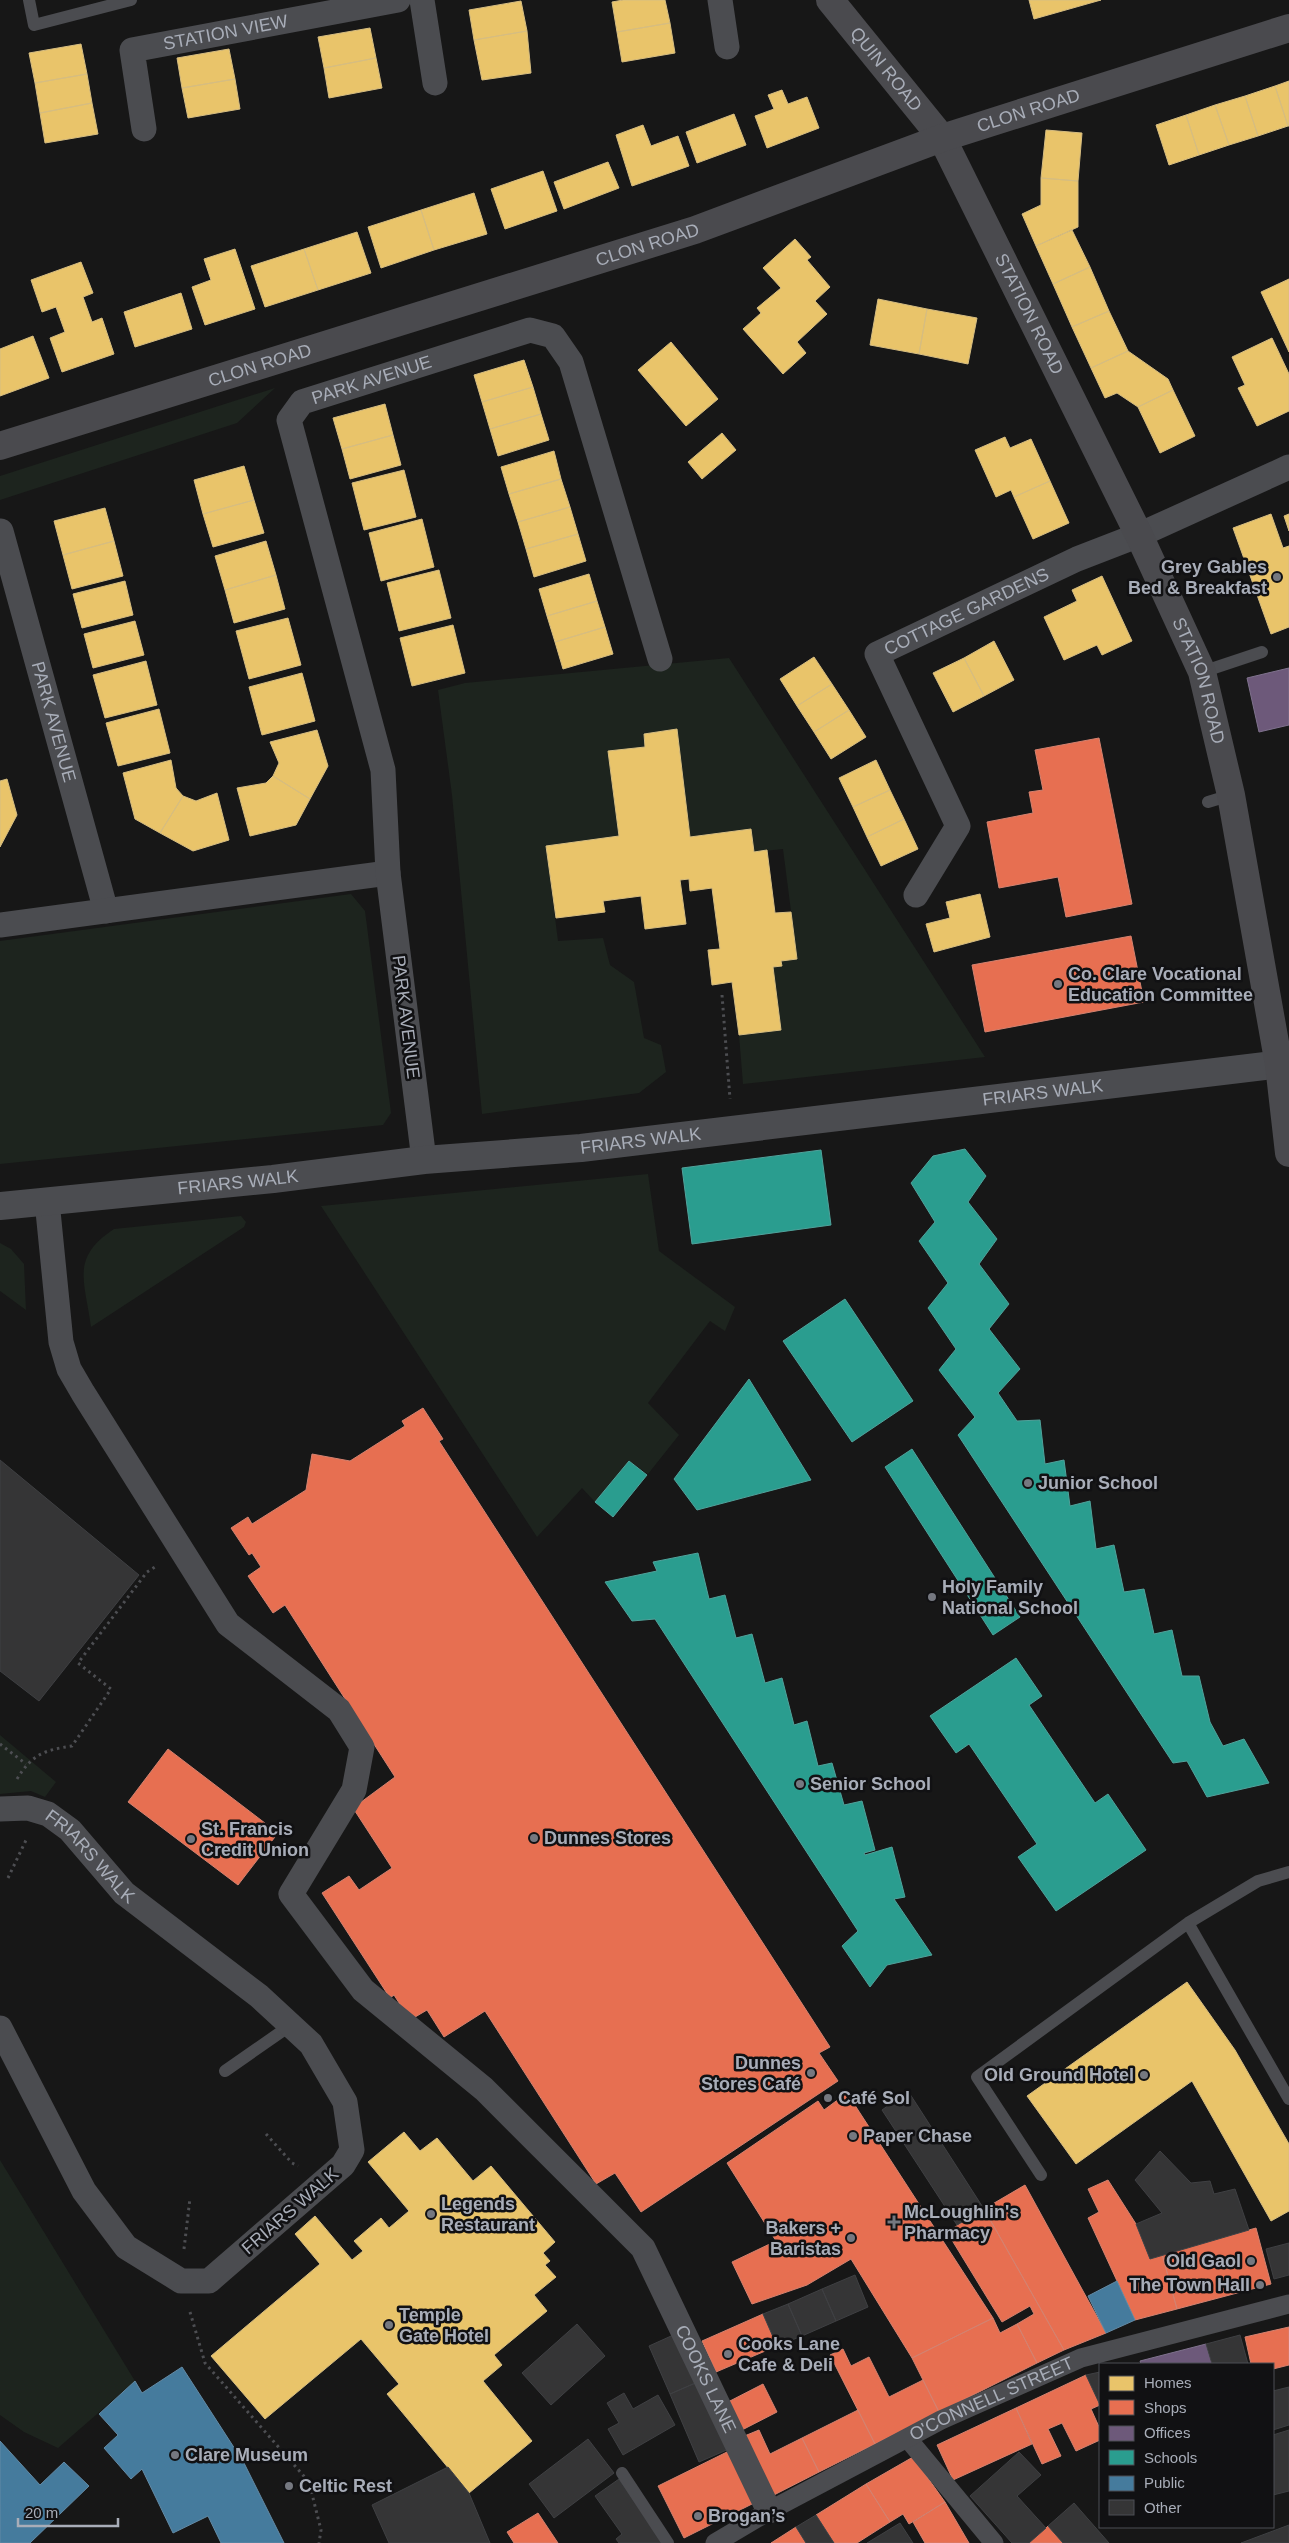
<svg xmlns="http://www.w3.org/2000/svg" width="1289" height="2543" font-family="Helvetica,sans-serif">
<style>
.green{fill:#1d241e}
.homes{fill:#e9c46a;stroke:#d6bd81}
.shops{fill:#e76f51;stroke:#d48270}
.offices{fill:#6d597a;stroke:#7f728d}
.schools{fill:#2a9d8f;stroke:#50a29b}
.public{fill:#457b9d;stroke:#638aa5}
.building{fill:#353536;stroke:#3f4043}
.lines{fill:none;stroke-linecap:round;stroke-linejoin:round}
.path{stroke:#4d4e52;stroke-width:3;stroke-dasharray:2.5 4;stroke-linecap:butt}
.service{stroke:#4b4c50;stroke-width:12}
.pedestrian{stroke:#4b4c50;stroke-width:19}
.minor{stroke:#4b4c50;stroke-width:25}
.tertiary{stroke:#4b4c50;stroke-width:28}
.secondary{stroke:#4a4a4e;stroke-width:28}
.poi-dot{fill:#757880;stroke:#111113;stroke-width:2}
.labels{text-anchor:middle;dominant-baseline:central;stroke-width:5;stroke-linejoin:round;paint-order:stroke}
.street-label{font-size:18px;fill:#a8adb8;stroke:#111113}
.poi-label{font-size:18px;font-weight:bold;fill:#a8adb8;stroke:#111113;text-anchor:start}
</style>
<rect width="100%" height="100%" fill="#171717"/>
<!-- green -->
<path class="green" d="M275,388L237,423L0,500V476Z
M729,658L985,1057L743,1084L739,1035L780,1029L773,967L781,966V961L797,958L783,849L754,852L751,829L690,837L676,729L644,734L645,747L608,751L619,836L546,847L558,941L603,938L610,965L634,982L644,1038L661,1045L666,1072L639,1093L482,1114L452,795L438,690L465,683Z
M351,894L365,911L391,1113L383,1125L0,1164V941Z
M648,1174L659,1251L735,1307L725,1331L710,1321L648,1403L679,1435L648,1474L629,1461L595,1502L582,1488L537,1537L321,1206Z
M241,1216L246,1222L244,1227L91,1327C85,1281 70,1258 114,1229Z
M0,1243L11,1249L24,1264L26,1310L0,1291Z
M0,1735L56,1782L45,1797L31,1791L0,1794Z
M0,2160L135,2381L58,2448L24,2432L0,2415Z"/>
<!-- homes -->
<path class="homes" d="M623,0H665L670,23L617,32L612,2Z
M1029,0H1101L1034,19Z
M521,1L527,31L474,40L469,10Z
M670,23L675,53L622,62L617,32Z
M370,28L376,58L324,68L318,37Z
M527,31L531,73L482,80L474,40Z
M81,44L87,74L35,83L29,53Z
M229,49L235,79L182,88L177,58Z
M376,58L382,88L329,98L324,68Z
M87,74L92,103L40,113L35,83Z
M235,79L240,109L188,118L182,88Z
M1289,81V126H1288L1275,86Z
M1275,86L1288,126L1258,136L1245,96Z
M782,90L788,104L807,97L819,128L767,148L755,116L774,109L768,95Z
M1245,96L1258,136L1229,145L1215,105Z
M92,103L98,134L45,143L40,113Z
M1215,105L1229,145L1199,155L1186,115Z
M734,114L746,145L697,163L686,132Z
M1186,115L1199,155L1169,165L1156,125Z
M643,125L651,146L678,136L689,166L632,186L616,135Z
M1046,130L1082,133L1078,181L1041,178Z
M608,162L619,188L564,209L554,182Z
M543,171L557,211L505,229L491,189Z
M1041,178L1078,181V227L1036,246L1022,214L1041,205Z
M474,193L487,234L434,250L421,210Z
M421,210L434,250L381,268L368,227Z
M1072,230L1090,267L1053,284L1036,246Z
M357,232L371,273L318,290L304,249Z
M795,239L811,257L807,260L830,287L815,301L827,314L797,342L806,353L783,374L743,329L761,313L757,308L781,288L763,268Z
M235,249L255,309L205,325L192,287L211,280L204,259Z
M304,249L318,290L265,307L251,266Z
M81,262L93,293L83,297L92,322L102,318L114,354L62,372L50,338L65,332L56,307L42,312L31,280Z
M1090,267L1109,311L1072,327L1053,284Z
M1289,279V352L1261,292Z
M181,293L192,329L135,347L124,312Z
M878,299L927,309L919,354L870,345Z
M927,309L977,318L968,364L919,354Z
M1109,311L1128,351L1091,368L1072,327Z
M33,336L49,378L0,396V349Z
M1272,338L1289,374V411L1257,426L1238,388L1245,385L1232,357Z
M671,342L718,399L686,426L638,370Z
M1128,351L1168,379L1173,390L1138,407L1117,393L1105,398L1091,368Z
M524,360L533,387L482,402L474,375Z
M533,387L541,414L490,429L482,402Z
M1173,390L1195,436L1160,453L1138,407Z
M385,404L393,435L342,449L333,418Z
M541,414L549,440L498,456L490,429Z
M722,433L736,450L702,479L688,462Z
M393,435L401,465L350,479L342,449Z
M1005,437L1010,448L1031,439L1050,481L1014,497L1011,490L996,497L975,450Z
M554,451L561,479L509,494L501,467Z
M244,466L254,500L203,514L194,480Z
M404,470L416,517L364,530L352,483Z
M561,479L570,507L518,522L509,494Z
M1050,481L1069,523L1033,539L1014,497Z
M254,500L264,533L213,547L203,514Z
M570,507L578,534L526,549L518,522Z
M105,508L114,541L63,555L54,521Z
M1271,514L1283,548L1289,546V627L1271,634L1233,528Z
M1289,514V531L1284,516Z
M422,519L434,567L381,581L369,533Z
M578,534L586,561L534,577L526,549Z
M114,541L123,576L72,589L63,555Z
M266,541L276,575L225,590L215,556Z
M439,570L451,618L399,631L387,583Z
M589,574L597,601L547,616L539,589Z
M276,575L285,609L234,623L225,590Z
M1102,576L1132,641L1102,655L1097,645L1064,660L1044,617L1077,601L1072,590Z
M125,581L133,615L82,628L73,594Z
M597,601L605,627L555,642L547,616Z
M288,618L301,665L249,679L236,631Z
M135,621L144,655L93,668L84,634Z
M453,625L465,673L412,686L400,638Z
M605,627L613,654L563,669L555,642Z
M994,641L1014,680L984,696L964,658Z
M814,657L832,684L797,706L780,679Z
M964,658L984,696L953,712L933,673Z
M146,661L157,705L105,718L93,675Z
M302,673L315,721L262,735L249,687Z
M832,684L849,710L814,732L797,706Z
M159,709L170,753L118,766L106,723Z
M849,710L866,737L831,759L814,732Z
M677,729L690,837L751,829L754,852L767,850L775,913L791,912L797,959L781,961L782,966L773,967L781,1030L739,1035L732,982L712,985L708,950L720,949L712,888L690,891L689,879L680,880L686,924L645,929L641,896L603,901L605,912L556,918L546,846L619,836L608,751L645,747L644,734Z
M317,730L328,766L310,799L273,776L279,763L270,742Z
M171,760L176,788L183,796L160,833L135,819L123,773Z
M876,760L890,790L853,807L839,778Z
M273,776L310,799L296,825L250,836L237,788L266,783Z
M7,779L17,815L0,847V781Z
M890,790L904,819L867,837L853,807Z
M217,793L229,840L193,851L160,833L183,796L196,801Z
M904,819L918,849L881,866L867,837Z
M980,894L990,937L934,952L926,924L950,918L946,902Z
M1187,1982L1235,2050L1289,2144V2211L1271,2221L1192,2081L1076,2164L1027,2096Z
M404,2132L420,2151L437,2138L473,2181L491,2166L555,2242L543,2253L550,2261L545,2265L556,2277L534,2295L547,2311L494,2355L502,2365L483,2381L532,2441L469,2493L387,2394L399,2384L361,2339L265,2419L211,2356L320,2264L295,2234L315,2216L352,2260L363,2251L354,2241L381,2218L389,2228L409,2211L368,2162Z"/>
<!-- shops -->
<path class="shops" d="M1099,738L1132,904L1066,917L1058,877L999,888L987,822L1033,813L1029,792L1043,790L1035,750Z
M1131,936L1144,1002L985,1032L972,965Z
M423,1408L443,1439L439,1441L830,2047L819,2053L838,2081L641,2212L615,2173L596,2184L485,2011L444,2037L427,2010L410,2020L394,1995L390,1998L322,1893L349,1876L359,1890L392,1868L353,1808L395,1777L285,1605L273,1613L248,1576L261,1567L252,1553L249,1555L231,1528L248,1517L252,1524L306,1490L312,1454L350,1461L405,1426L402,1421Z
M168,1749L278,1833L238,1885L128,1802Z
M847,2093L993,2318L912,2358L851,2259L807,2285L752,2304L732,2262L776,2241L727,2163L818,2101L824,2110Z
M1108,2180L1136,2224L1150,2259L1162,2254L1177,2309L1135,2320L1088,2218L1099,2212L1088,2189Z
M1025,2185L1106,2333L1064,2350L984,2209Z
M984,2209L1064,2350L1037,2363L1017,2324L1034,2314L1030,2306L1002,2322L947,2232Z
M1256,2228L1271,2284L1177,2309L1162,2254Z
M763,2314L777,2346L716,2372L702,2341Z
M993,2318L1000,2333L1017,2324L1037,2363L939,2412L912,2358Z
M1289,2327V2365L1273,2369V2364H1251L1245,2337Z
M843,2349L851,2366L869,2357L889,2397L923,2380L939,2412L875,2444L830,2355Z
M1086,2375L1100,2405L1091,2409L1100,2429V2440L1076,2451L1062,2423L1048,2429L1061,2456L1042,2464L1016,2408Z
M763,2384L777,2412L740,2431L726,2403Z
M1016,2408L1032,2444L953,2480L937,2445Z
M858,2410L875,2444L819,2472L802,2438Z
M759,2430L770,2454L802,2438L819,2472L768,2498L742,2437Z
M729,2451L754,2503L684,2538L658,2486Z
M913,2457L945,2502L909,2524L903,2514L890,2522L866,2484Z
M866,2484L890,2522L857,2543H834L816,2515Z
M945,2502L969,2543H925L913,2522Z
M538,2513L558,2543H514L507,2532Z
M1048,2526L1063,2543H1029L1046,2528Z
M796,2527L806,2543H771Z"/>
<!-- offices -->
<path class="offices" d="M1289,668V725L1259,732L1247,678Z
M1206,2344L1212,2364H1141L1140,2361Z"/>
<!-- schools -->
<path class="schools" d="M965,1149L986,1176L968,1202L997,1239L979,1264L1009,1304L989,1329L1020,1369L998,1393L1017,1421L1040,1420L1045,1464L1064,1460L1070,1506L1090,1501L1096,1549L1114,1545L1124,1592L1144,1589L1154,1634L1172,1630L1182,1676H1199L1210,1722L1223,1746L1244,1739L1269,1783L1207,1797L1187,1761L1173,1763L958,1435L975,1417L939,1370L956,1349L928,1308L948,1283L919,1241L935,1222L911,1183L933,1156Z
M821,1150L831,1225L692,1244L682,1168Z
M845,1299L913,1401L852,1442L783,1341Z
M749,1379L811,1480L697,1510L674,1479Z
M912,1449L1020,1617L993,1635L885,1467Z
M629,1461L647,1475L613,1517L595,1502Z
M698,1553L709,1599L725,1595L736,1638L752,1634L765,1683L782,1678L794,1725L807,1721L818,1766L832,1763L844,1805L862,1801L875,1850L864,1853L865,1855L892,1847L905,1897L894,1899L932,1955L887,1965L870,1987L842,1946L858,1931L655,1619L632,1621L605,1582L657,1571L653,1562Z
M1016,1658L1042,1696L1029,1705L1095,1803L1108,1794L1146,1850L1056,1911L1018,1857L1037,1844L969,1744L956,1753L930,1716Z"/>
<!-- public -->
<path class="public" d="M1117,2281L1135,2320L1106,2333L1088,2296Z
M182,2367L244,2463L284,2543H221L208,2516L173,2533L142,2469L131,2479L104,2448L118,2435L99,2414L135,2381L142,2393Z
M0,2441L40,2485L64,2462L89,2486L30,2543H0Z"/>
<!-- building -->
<path class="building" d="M0,1460L139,1575L39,1701L0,1671Z
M908,2091L984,2209L957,2225L882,2110Z
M1160,2151L1191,2183L1210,2181L1214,2194L1235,2189L1249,2230L1150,2259L1136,2224L1162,2213L1135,2180Z
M1289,2243V2275L1274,2279L1266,2249Z
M855,2275L868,2307L836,2321L822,2289Z
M822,2289L836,2321L802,2336L788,2304Z
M788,2304L802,2336L777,2346L763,2314Z
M577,2324L605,2356L551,2405L522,2373Z
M680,2332L700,2381L670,2394L649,2346Z
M1240,2335L1248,2364H1212L1206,2344Z
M1100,2372V2405L1086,2375Z
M700,2381L729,2449L699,2462L670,2394Z
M1289,2387V2425L1273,2430V2391Z
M624,2393L633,2409L658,2395L675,2425L623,2455L608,2429L619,2423L607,2403Z
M1289,2430V2491L1273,2495V2435Z
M588,2439L614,2473L554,2518L529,2484Z
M1019,2452L1041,2475L1017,2496L1046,2528L1029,2543H1012L970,2496Z
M448,2467L469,2493L490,2543H389L372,2505Z
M619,2479L663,2543H619L616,2539L622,2534L595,2496Z
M1074,2503L1109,2543H1063L1048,2526Z
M816,2515L834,2543H806L796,2527Z
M900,2523L913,2543H867Z
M1289,2525V2543H1241Z"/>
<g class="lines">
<!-- path -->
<path class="path" d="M722,995L730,1099
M0,1744L26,1764
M17,1779C32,1754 45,1750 72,1746L111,1689L78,1663L147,1572L158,1565
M8,1878L27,1838
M266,2134L292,2163L298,2166
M184,2249L190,2198
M190,2312L205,2363L309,2482L321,2530L319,2543"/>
<!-- service -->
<path class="service" d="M29,0L34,25L131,0
M1202,672L1262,652
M1208,802L1231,795
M1188,1923L1289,2099
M225,2071L291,2025
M1041,2175L977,2077L1188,1923L1258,1881L1289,1872
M622,2473L668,2543"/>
<!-- pedestrian -->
<g class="pedestrian">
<path d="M908,2439L994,2543"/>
<path id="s1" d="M715,2543L769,2511L941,2420L1081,2358L1289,2304"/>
</g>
<!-- minor -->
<g class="minor">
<path d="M422,0L435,83"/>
<path d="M720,0L727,47"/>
<path id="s2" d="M144,129L132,50L398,0"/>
<path id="s3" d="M1,531L106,911"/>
<path id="s4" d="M916,895L958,826L877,654L1077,559L1139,535L1289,467"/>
<path d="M0,925L388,873"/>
<path id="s5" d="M424,1160L388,873L383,770L289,420L302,402L530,330L553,336L571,362L660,659"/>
<path id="s6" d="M47,1201L61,1342L69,1369L83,1393L228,1624L339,1710L362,1747L354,1790L291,1894L363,1990L484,2089L643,2248L769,2511"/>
<path id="s7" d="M0,1809L28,1808L48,1814L70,1830L124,1893L259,1996L311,2044L345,2102L352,2150L343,2165L209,2281H181L126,2247L84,2191L0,2028"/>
</g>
<!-- tertiary -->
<path class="tertiary" id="s8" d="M0,1206L273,1179L424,1160L581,1148L1289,1063"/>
<!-- secondary -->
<g class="secondary">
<path id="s9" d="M830,0L942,138L1139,535L1202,672L1231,795L1279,1065L1289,1153"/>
<path id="s10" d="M0,446L695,230L942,138L1289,28"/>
</g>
</g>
<!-- markers -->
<g class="poi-dot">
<circle cx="1277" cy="577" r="5"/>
<circle cx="1058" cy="984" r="5"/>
<circle cx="1028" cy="1483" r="5"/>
<circle cx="932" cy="1597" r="5"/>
<circle cx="800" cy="1784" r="5"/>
<circle cx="534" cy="1838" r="5"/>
<circle cx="191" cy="1839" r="5"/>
<circle cx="811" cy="2073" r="5"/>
<circle cx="1144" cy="2075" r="5"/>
<circle cx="828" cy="2098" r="5"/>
<circle cx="853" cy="2136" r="5"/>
<circle cx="431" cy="2214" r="5"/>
<path d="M891.5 2214.5h5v5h5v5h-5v5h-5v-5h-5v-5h5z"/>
<circle cx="851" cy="2238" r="5"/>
<circle cx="1251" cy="2261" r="5"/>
<circle cx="1260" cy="2285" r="5"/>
<circle cx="389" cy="2325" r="5"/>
<circle cx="728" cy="2354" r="5"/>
<circle cx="175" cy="2455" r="5"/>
<circle cx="289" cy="2486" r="5"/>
<circle cx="698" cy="2516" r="5"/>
</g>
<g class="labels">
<!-- street labels -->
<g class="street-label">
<text stroke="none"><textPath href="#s2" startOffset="175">STATION VIEW</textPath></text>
<text stroke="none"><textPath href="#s9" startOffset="89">QUIN ROAD</textPath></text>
<text stroke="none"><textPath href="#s10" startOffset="1082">CLON ROAD</textPath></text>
<text stroke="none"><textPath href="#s10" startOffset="678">CLON ROAD</textPath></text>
<text stroke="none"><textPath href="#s9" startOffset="374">STATION ROAD</textPath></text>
<text stroke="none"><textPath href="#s10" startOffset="272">CLON ROAD</textPath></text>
<text stroke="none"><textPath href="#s5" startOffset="850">PARK AVENUE</textPath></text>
<text stroke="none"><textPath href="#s4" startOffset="370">COTTAGE GARDENS</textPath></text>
<text stroke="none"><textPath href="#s9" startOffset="779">STATION ROAD</textPath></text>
<text stroke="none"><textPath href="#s3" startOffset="198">PARK AVENUE</textPath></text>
<text transform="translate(406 1017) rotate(83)">PARK AVENUE</text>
<text stroke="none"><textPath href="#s8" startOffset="1049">FRIARS WALK</textPath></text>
<text stroke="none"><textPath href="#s8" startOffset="644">FRIARS WALK</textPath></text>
<text stroke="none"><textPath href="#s8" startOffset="239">FRIARS WALK</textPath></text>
<text stroke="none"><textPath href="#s7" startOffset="109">FRIARS WALK</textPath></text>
<text transform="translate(290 2211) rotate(-41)">FRIARS WALK</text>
<text stroke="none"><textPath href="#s6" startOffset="1466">COOKS LANE</textPath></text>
<text stroke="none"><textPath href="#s1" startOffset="312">O'CONNELL STREET</textPath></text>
</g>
<!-- poi labels -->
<g class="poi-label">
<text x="1267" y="567" text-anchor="end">Grey Gables<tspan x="1267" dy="21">Bed &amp; Breakfast</tspan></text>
<text x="1068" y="974">Co. Clare Vocational<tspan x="1068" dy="21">Education Committee</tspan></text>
<text x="1038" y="1483">Junior School</text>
<text x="942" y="1587">Holy Family<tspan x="942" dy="21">National School</tspan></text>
<text x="810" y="1784">Senior School</text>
<text x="201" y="1829">St. Francis<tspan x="201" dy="21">Credit Union</tspan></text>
<text x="544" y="1838">Dunnes Stores</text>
<text x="801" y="2063" text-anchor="end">Dunnes<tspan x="801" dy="21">Stores Café</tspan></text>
<text x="1134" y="2075" text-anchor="end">Old Ground Hotel</text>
<text x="838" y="2098">Café Sol</text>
<text x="863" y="2136">Paper Chase</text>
<text x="441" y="2204">Legends<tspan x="441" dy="21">Restaurant</tspan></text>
<text x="904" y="2212">McLoughlin's<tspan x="904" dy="21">Pharmacy</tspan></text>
<text x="841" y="2228" text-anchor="end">Bakers +<tspan x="841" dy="21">Baristas</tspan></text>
<text x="1241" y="2261" text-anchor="end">Old Gaol</text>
<text x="1250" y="2285" text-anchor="end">The Town Hall</text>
<text x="399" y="2315">Temple<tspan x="399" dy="21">Gate Hotel</tspan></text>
<text x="738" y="2344">Cooks Lane<tspan x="738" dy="21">Cafe &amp; Deli</tspan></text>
<text x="185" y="2455">Clare Museum</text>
<text x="299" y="2486">Celtic Rest</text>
<text x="708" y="2516">Brogan’s</text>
</g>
</g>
<!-- legend -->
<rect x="1099" y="2363" width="175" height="165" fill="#111113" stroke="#4d4f55"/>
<rect x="1109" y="2376" width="25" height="15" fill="#e9c46a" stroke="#4d4f55"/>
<text x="1144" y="2388" font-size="15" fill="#a8adb8">Homes</text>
<rect x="1109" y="2400" width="25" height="15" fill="#e76f51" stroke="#4d4f55"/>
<text x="1144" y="2413" font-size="15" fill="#a8adb8">Shops</text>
<rect x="1109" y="2426" width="25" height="15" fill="#6d597a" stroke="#4d4f55"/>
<text x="1144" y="2438" font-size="15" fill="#a8adb8">Offices</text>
<rect x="1109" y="2450" width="25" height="15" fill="#2a9d8f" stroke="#4d4f55"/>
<text x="1144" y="2463" font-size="15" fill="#a8adb8">Schools</text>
<rect x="1109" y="2476" width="25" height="15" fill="#457b9d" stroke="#4d4f55"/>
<text x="1144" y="2488" font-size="15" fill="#a8adb8">Public</text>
<rect x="1109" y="2500" width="25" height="15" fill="#353536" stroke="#4d4f55"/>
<text x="1144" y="2513" font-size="15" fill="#a8adb8">Other</text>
<!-- scale -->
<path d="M18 2518v8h100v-8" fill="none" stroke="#a8adb8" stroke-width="2.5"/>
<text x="25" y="2518" font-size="15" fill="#a8adb8" stroke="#111113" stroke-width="4" paint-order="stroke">20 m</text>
</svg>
